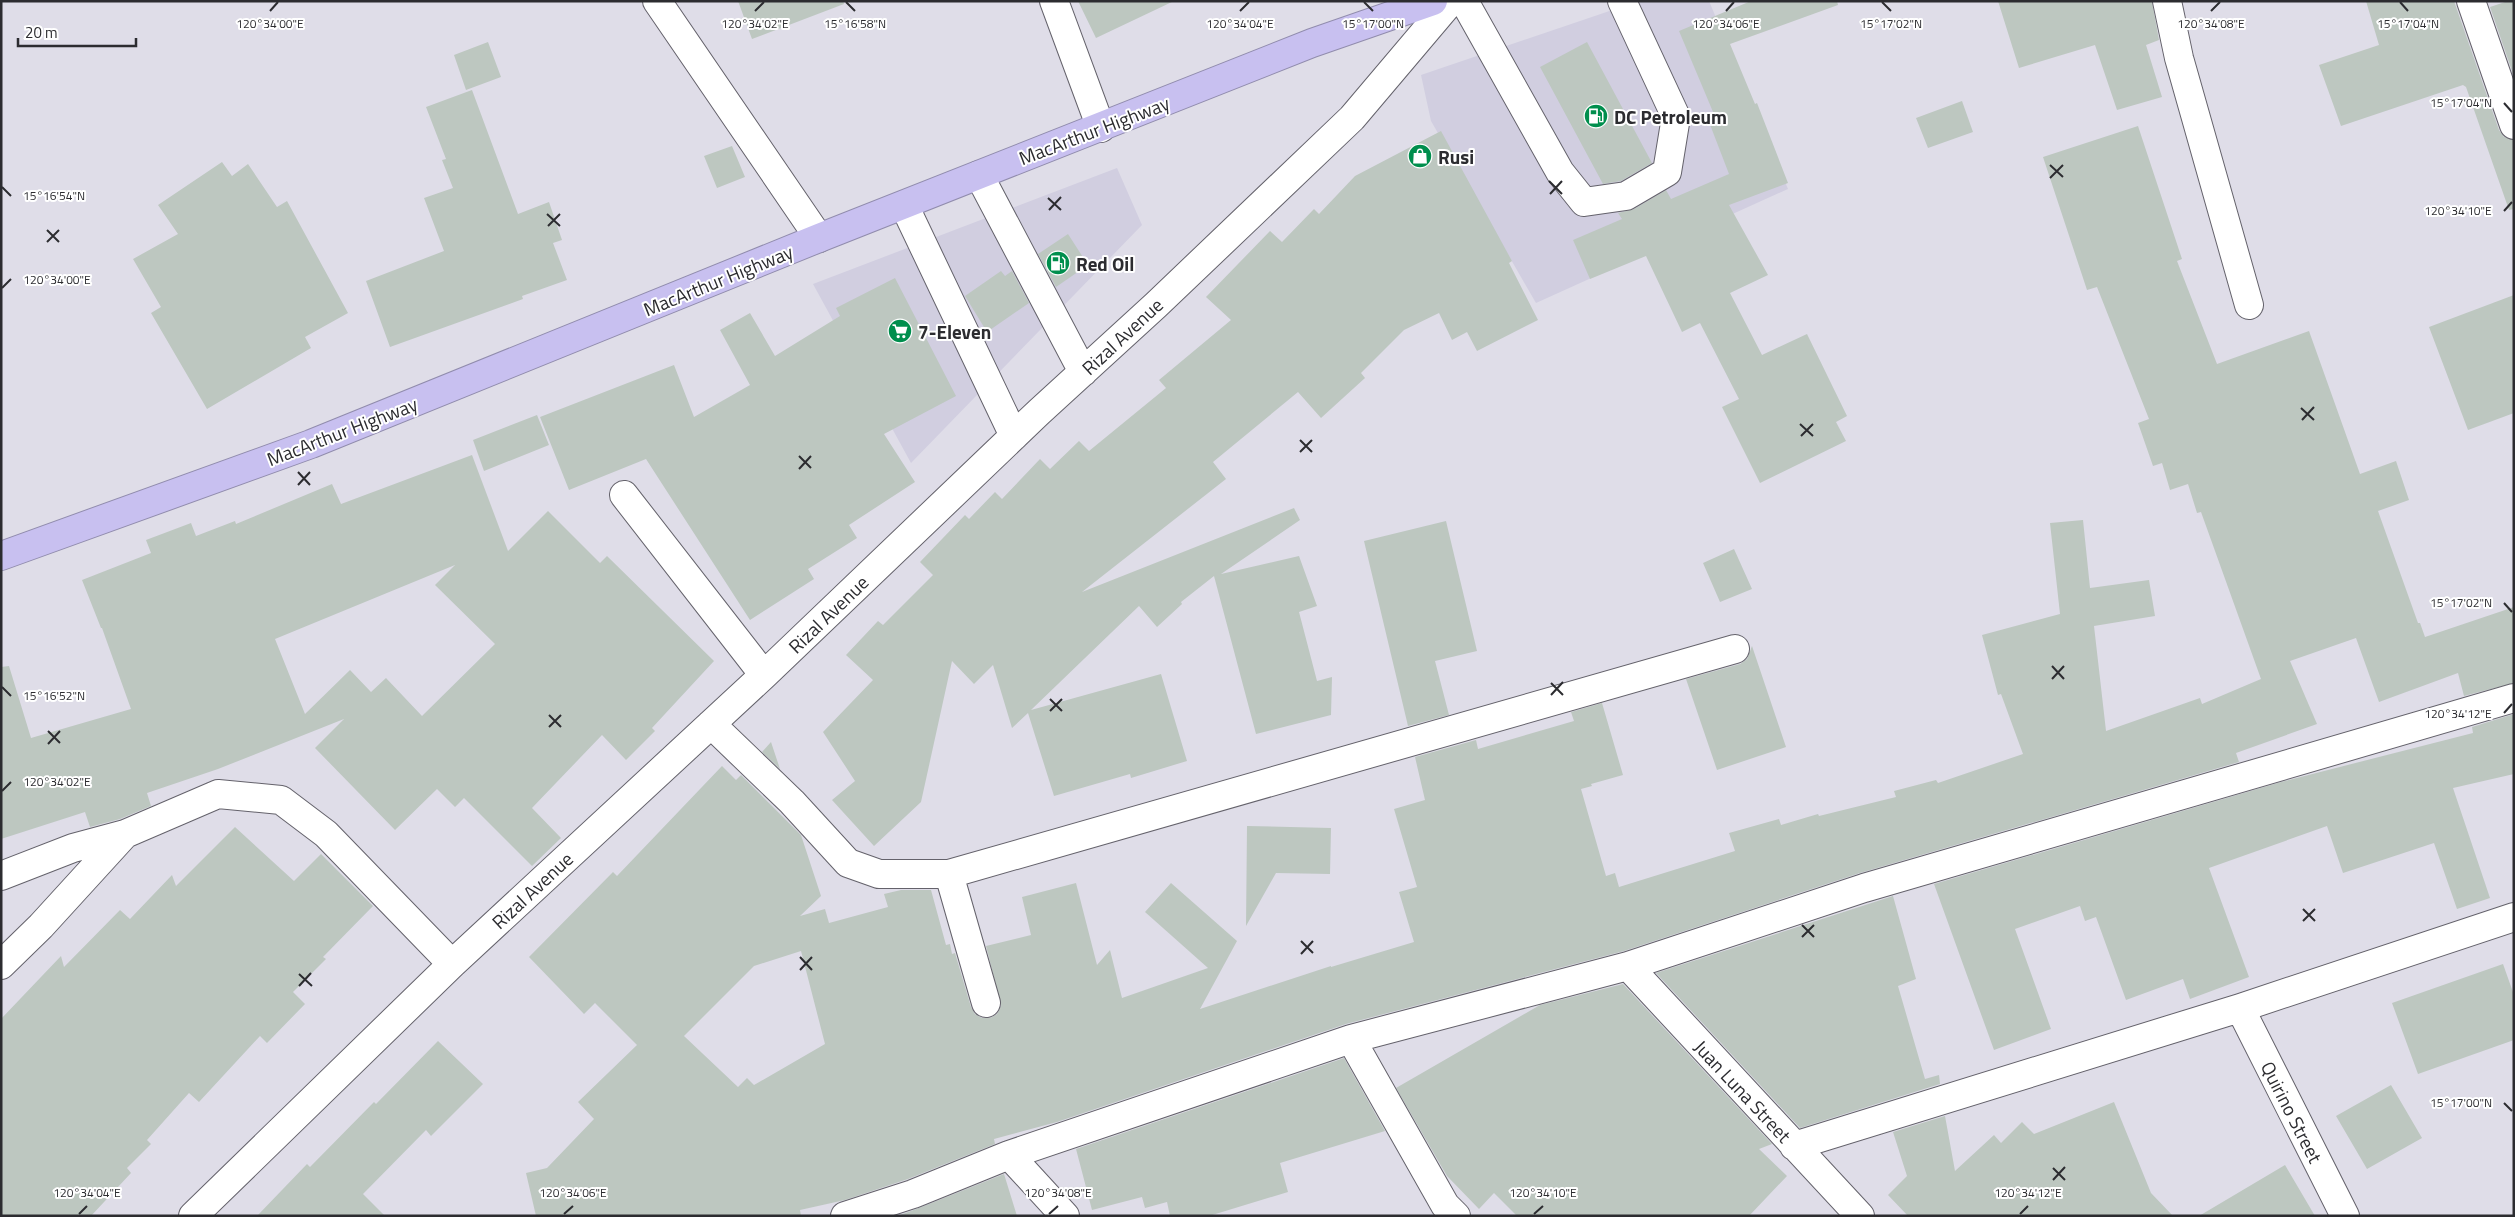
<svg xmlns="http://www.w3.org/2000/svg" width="2515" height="1217" font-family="'Titillium Web',sans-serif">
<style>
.built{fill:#d1cee0}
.building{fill:#bdc7c0;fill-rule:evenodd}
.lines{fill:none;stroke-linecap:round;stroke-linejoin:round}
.minor-casing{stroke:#64626b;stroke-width:30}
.highway-casing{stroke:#918cad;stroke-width:30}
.minor{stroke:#fff;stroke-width:28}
.highway{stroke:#c8c0f0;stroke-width:28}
.ticks{fill:none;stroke:#2c2c30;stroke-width:2}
.labels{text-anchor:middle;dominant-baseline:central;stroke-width:4;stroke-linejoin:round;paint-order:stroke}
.poi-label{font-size:19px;font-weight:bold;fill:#2c2c30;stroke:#fff;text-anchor:start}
.street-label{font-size:19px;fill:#2c2c30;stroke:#fff}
.ticks-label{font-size:12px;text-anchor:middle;fill:#2c2c30;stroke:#fff;stroke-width:4;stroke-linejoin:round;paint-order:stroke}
</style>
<rect width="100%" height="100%" fill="#dfdde8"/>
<!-- built -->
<path class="built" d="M1639,1H1709L1788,189L1536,303L1431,121L1421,75Z
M1117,168L1142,225L911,463L813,284Z"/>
<!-- building -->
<path class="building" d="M738,1H843L844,4L752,39Z
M1078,1H1174L1096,38Z
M1751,1H1837L1838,5L1730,44L1755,104L1757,103L1788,183L1729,205L1768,275L1730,293L1762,355L1807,334L1847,416L1836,422L1846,441L1760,483L1722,407L1739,399L1700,323L1682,332L1646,256L1590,279L1573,240L1622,219L1618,213L1634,209L1666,190L1671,199L1729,174L1709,122L1716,119L1679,31Z
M1998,1H2152L2159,40L2146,45L2162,97L2117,110L2095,45L2019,68Z
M2366,1H2454L2499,130L2504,137L2514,140V209L2509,210L2466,87L2463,85L2341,126L2319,65L2379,45Z
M2508,1H2514V77L2490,7Z
M488,42L501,77L466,90L454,55Z
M1587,42L1652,163L1621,181L1603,184L1540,67Z
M472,90L518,214L549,202L562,240L553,243L567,280L522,296L523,299L390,347L366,281L444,251L424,198L453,188L442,160L446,159L426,107Z
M1962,101L1973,132L1928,148L1916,118Z
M2138,126L2182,259L2177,261L2217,364L2309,331L2360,474L2396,461L2409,500L2378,511L2418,623H2420L2425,637L2514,607V683L2464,696L2458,673L2379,702L2356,638L2290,661L2317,724L2236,753L2239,762L1860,873L1624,951L1346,1024L1057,1122L994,1139L995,1144L908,1179L845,1200L800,1210L801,1216H536L526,1173L547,1168L594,1119L578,1102L637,1045L595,1003L584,1014L529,957L613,872L617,876L722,766L736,780L741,775L801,835L821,896L800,916L825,909L829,923L888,907L884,894L901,890H931L946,945L950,944L952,954L955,953L971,1007L975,1014L982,1018H990L997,1014L1001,1006L986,946L1031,935L1022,897L1076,883L1097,965L1110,950L1122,998L1208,968L1145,912L1171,883L1237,941L1200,1009L1331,966V967L1414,942L1399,892L1417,887L1394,809L1425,800L1415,757L1476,740L1478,749L1574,721L1571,712L1602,703L1623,775L1591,784L1592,786L1581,789L1606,876L1615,873L1619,887L1735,851L1729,833L1779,819L1781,825L1818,814L1819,816L1896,797L1894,791L1936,780L1938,783L2023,754L2001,694L1998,695L1982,635L2060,614L2050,523L2083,520L2090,588L2149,580L2155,616L2094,626L2106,731L2200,698L2202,704L2261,679L2201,512L2197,513L2188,484L2170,490L2162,463L2153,466L2138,423L2149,419L2097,287L2087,290L2043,157ZM801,951L825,1044L754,1085L747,1078L738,1087L684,1036L754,966Z
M1441,131L1512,261L1509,263L1538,320L1477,351L1467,332L1452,340L1439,313L1404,330L1361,373L1365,378L1321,418L1298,392L1213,462L1226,479L1082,592L1294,508L1300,520L1221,574L1299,556L1317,606L1299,612L1317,681L1332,677L1331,715L1256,734L1214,576L1181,602L1182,604L1157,627L1139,606L1031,710L1161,674L1187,761L1131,778L1130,774L1054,796L1028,713L1012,728L993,665L974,684L952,661L921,802L874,846L832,800L855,781L823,732L873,680L846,655L878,621L883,625L933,575L920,562L965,515L969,519L995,492L1002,499L1040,459L1050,469L1079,441L1089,451L1166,388L1159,380L1231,320L1206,297L1270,231L1282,242L1314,209L1319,214L1355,176Z
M732,146L745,177L717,188L704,156Z
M222,162L232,176L248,164L277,207L287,201L348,313L305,337L311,348L207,409L151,313L161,307L133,259L178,234L158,205Z
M1068,234L1088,265L1056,287L1038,254Z
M1001,271L1005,276L1012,271L1029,303L987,332L965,296Z
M895,278L956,396L884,434L915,482L849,525L857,538L808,569L814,579L750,620L646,459L569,490L540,417L674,365L694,417L750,385L720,330L750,313L775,356L840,316L836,308Z
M2514,295V413L2468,430L2429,327Z
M537,415L549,445L484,471L473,440Z
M472,455L508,551L548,511L600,563L607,556L714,661L652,728L655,731L626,760L602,735L532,808L561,838L532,866L464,798L455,807L437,789L395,830L315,748L344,719L218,769L147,793L151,806L120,819L90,827L85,812L1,839V667L9,666L31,738L131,709L102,628H101L82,580L151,553L146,540L191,523L196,536L235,521L236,524L332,484L341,504ZM455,565L435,585L495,644L422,716L386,678L371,692L350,670L305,714L275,639Z
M1446,521L1477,651L1435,661L1449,715L1408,726L1364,541Z
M1734,549L1752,589L1720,602L1703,563Z
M1752,646L1786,747L1717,770L1686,679L1740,664L1747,659Z
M2514,714V774L2453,788L2490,898L2457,909L2434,843L2343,873L2327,826L2209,868L2249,977L2190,999L2183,979L2126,1000L2096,917L2085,921L2080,906L2015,929L2051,1029L1994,1050L1934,884L2281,782L2473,733L2472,727Z
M771,742L780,769L762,752Z
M1247,826L1331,828L1330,874L1276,873L1246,926Z
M235,827L294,881L321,854L373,906L323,957L326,959L293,992L305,1004L267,1043L260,1036L199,1102L189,1093L147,1140L151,1144L127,1168L131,1173L91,1216H1V1019L61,956L64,967L120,910L130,919L172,875L176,886Z
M1893,896L1916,979L1898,986L1925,1079L1939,1075L1940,1084L1800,1128L1656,973Z
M2503,964L2514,995V1040L2418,1074L2392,1003Z
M1623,984L1772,1144L1759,1149L1787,1176L1749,1216H1517L1494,1193L1479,1209L1447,1176L1396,1088L1540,1005Z
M438,1041L483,1084L431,1136L426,1130L363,1194L385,1216H257L307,1164L310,1167L374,1102L376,1104Z
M1344,1058L1385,1131L1280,1163L1288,1192L1209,1216H1170L1167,1202L1145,1208L1142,1197L1092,1210L1076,1149Z
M2391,1085L2422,1138L2367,1169L2336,1116Z
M2114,1102L2151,1193L2173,1216H1908L1888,1195L1907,1176L1893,1132L1945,1116L1955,1171L1994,1135L2001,1143L2022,1122L2034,1134Z
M2285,1165L2315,1216H2199Z
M1004,1174L1017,1216H897L919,1208Z"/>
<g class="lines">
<!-- minor casing -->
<g class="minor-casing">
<path id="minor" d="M657,1L819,238
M1054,1L1101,128
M1464,1L1560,172L1584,202L1626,196L1667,172L1676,117L1622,1
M2167,1L2179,58L2249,305
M2471,1L2514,125
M979,175L1083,372
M904,205L1014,436
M624,495L764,675
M711,724L792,802L848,863L879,874H949L1735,649
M949,874L986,1003
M1,876L73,848L125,834L218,794L281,800L326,834L452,964
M1,965L41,926L125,834
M1628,966L1860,1216
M2240,1008L2345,1216
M1351,1039L1445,1205L1456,1216
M1794,1146L2240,1008L2514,917
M1009,1155L1065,1216
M193,1216L452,964L764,675L1039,412L1156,305L1352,118L1451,1
M845,1216L913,1194L1009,1155L1351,1039L1628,966L1864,888L2514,698"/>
</g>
<!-- highway casing -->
<g class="highway-casing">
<path id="highway" d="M1,556L311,444L819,238L1312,43L1433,1"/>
</g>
<!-- minor -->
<use href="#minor" class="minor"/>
<!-- highway -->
<use href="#highway" class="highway"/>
</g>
<!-- ticks -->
<path class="ticks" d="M846,2L855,11M1364,2L1373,11M1882,2L1891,11M2400,2L2408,11M270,11L278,2M755,11L764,2M1240,11L1249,2M1726,11L1734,2M2211,11L2220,2M2504,103L2512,112M2050,165L2063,177M2050,178L2063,165M1549,181L1562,194M2,187L11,196M1550,194L1562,181M1048,198L1061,210M1049,210L1061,197M2504,211L2512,202M547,214L560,226M548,226L560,214M47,230L59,242M47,242L59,230M2,288L11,279M2301,408L2314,420M2302,420L2314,407M1800,424L1813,436M1801,436L1813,424M1300,440L1312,452M1300,452L1312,440M799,456L811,468M799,469L811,456M298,472L310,485M298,485L310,472M2504,603L2512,612M2052,666L2064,679M2052,679L2064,666M1551,683L1563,695M2,687L11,696M1551,695L1563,682M1050,699L1062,711M1050,711L1062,699M2504,713L2512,704M549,715L561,727M549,727L561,715M48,731L60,743M48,744L60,731M2,791L11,782M2303,909L2315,921M2303,921L2315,909M1802,925L1814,937M1802,937L1814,925M1301,941L1313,953M1301,954L1313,941M800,957L812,970M800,970L812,957M299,974L312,986M299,986L311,973M2504,1103L2512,1111M2053,1168L2065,1180M2053,1180L2065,1167M79,1214L87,1206M564,1214L573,1206M1049,1214L1058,1206M1534,1214L1543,1206M2020,1214L2028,1206"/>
<!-- icons -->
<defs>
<g id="fuel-disc" transform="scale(1.25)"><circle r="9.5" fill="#008e4d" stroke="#fff"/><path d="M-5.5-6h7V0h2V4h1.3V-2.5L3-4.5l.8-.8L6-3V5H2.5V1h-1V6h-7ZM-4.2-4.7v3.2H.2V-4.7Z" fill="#fff"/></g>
<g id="shop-disc" transform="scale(1.25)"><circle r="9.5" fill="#008e4d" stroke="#fff"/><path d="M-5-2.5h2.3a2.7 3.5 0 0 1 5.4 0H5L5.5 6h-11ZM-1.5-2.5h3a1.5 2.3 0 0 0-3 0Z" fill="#fff"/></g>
<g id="supermarket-disc" transform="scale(1.25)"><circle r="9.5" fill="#008e4d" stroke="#fff"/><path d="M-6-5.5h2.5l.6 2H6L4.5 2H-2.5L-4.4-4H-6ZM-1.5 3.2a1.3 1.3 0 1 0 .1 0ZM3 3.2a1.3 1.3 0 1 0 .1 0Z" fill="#fff"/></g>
</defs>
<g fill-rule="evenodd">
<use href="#fuel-disc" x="1596" y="116"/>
<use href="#shop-disc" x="1420" y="156"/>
<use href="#fuel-disc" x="1058" y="263"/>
<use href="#supermarket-disc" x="900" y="331"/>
</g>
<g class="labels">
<!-- poi labels -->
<g class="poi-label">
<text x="1614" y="116">DC Petroleum</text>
<text x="1438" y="156">Rusi</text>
<text x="1076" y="263">Red Oil</text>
<text x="918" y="331">7-Eleven</text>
</g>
<!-- street labels -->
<g class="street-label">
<text transform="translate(1094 130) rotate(-21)">MacArthur Highway</text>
<text transform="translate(718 280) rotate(-22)">MacArthur Highway</text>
<text transform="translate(1122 336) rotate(-43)">Rizal Avenue</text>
<text transform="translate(342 431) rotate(-21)">MacArthur Highway</text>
<text transform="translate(828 614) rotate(-44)">Rizal Avenue</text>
<text transform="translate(532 890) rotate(-43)">Rizal Avenue</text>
<text transform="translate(1743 1091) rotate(47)">Juan Luna Street</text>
<text transform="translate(2292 1112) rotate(63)">Quirino Street</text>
</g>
</g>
<g class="ticks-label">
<text x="855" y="28">15°16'58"N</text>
<text x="1373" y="28">15°17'00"N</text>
<text x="1891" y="28">15°17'02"N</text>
<text x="2408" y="28">15°17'04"N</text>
<text x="270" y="28">120°34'00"E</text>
<text x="755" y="28">120°34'02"E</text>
<text x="1240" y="28">120°34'04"E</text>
<text x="1726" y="28">120°34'06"E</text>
<text x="2211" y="28">120°34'08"E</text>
<text x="2461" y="107">15°17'04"N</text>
<text x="54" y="200">15°16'54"N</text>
<text x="2458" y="215">120°34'10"E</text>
<text x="57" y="284">120°34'00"E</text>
<text x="2461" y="607">15°17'02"N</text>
<text x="54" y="700">15°16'52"N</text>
<text x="2458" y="718">120°34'12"E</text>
<text x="57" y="786">120°34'02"E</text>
<text x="2461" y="1107">15°17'00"N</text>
<text x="87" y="1197">120°34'04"E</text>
<text x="573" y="1197">120°34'06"E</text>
<text x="1058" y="1197">120°34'08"E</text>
<text x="1543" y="1197">120°34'10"E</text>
<text x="2028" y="1197">120°34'12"E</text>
</g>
<!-- border -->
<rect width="2515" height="1217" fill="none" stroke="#2c2c30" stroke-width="5"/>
<!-- scale -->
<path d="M18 38v8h118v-8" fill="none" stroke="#2c2c30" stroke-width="2.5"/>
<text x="25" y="38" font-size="15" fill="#2c2c30" stroke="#ffffff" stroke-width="4" paint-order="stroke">20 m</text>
</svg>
